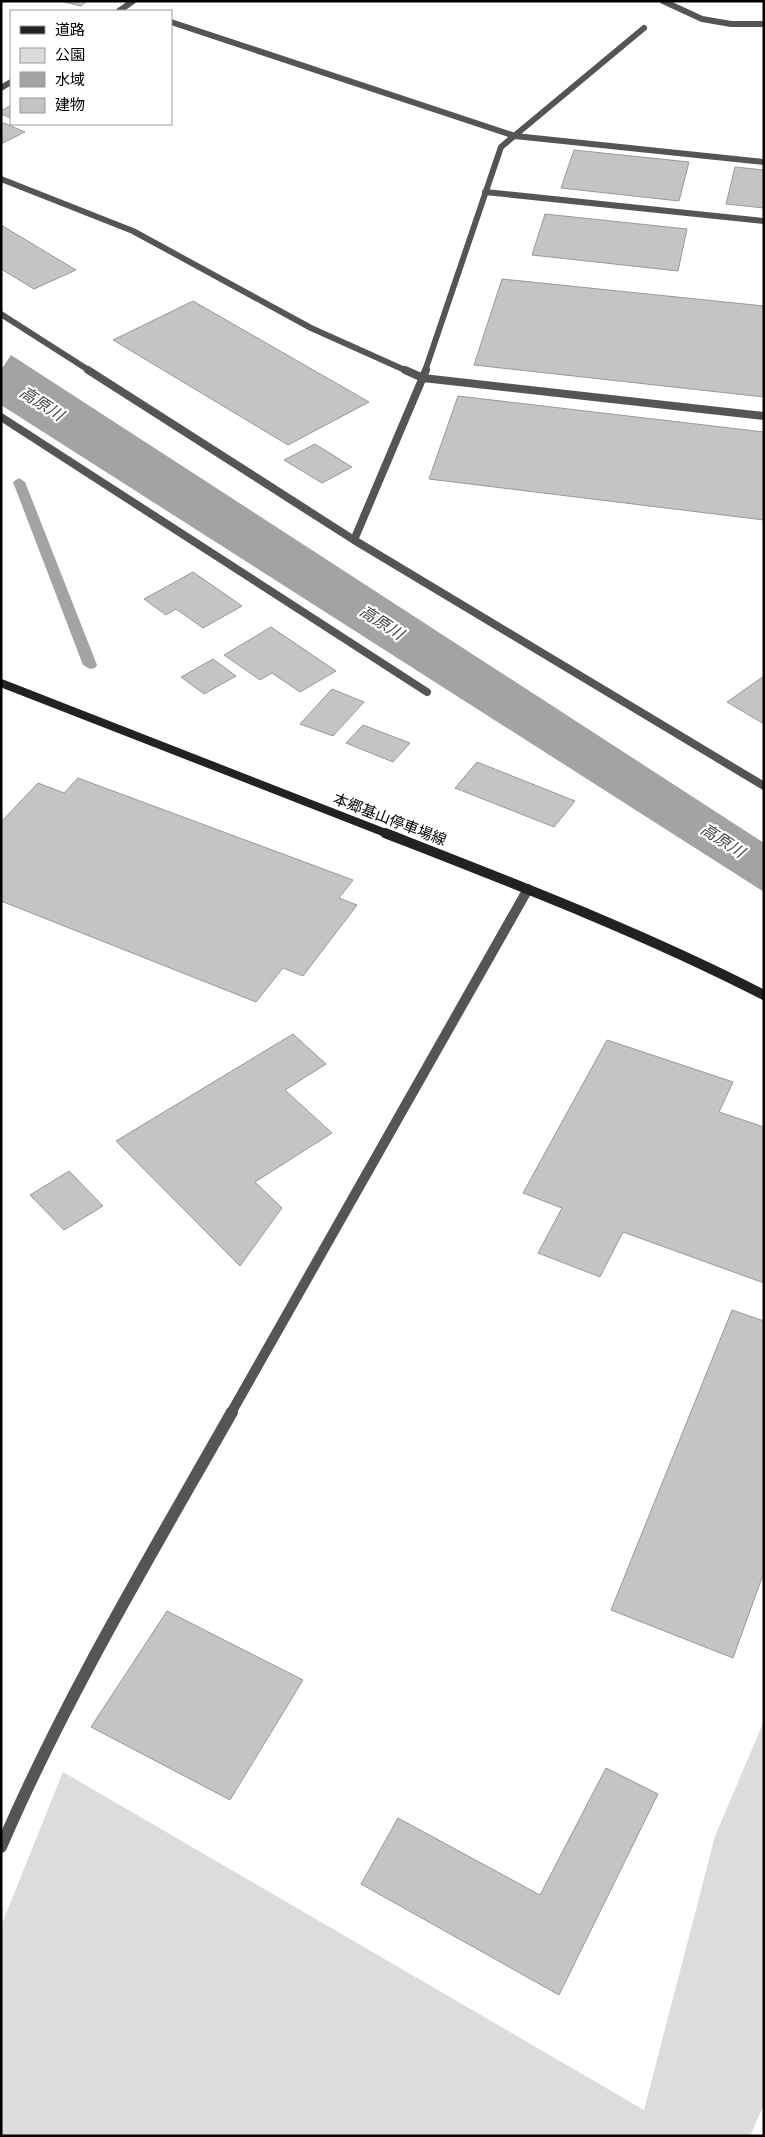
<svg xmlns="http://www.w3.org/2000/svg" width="765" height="2137" font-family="'PT Sans','Noto Sans JP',sans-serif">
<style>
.green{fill:#dcdcdc}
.water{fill:#a3a3a3}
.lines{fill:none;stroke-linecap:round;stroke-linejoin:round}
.stream{fill:#a3a3a3;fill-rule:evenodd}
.building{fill:#c4c4c4;stroke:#999}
.service-far1{stroke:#555;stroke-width:6}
.service{stroke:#555;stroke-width:8}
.minor-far2{stroke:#555;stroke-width:6}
.minor-far1{stroke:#555;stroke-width:10}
.minor{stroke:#555;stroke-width:12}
.tertiary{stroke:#555;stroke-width:6}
.secondary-far1{stroke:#222;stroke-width:8}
.secondary{stroke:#222;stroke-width:10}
.labels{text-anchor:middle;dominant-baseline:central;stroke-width:4.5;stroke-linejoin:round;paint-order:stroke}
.street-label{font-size:15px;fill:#000;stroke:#fff}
.water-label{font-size:16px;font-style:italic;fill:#444;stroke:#fff}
</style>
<rect width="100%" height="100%" fill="#fff"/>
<!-- green -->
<path class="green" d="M764,1721V2104L750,2136H1V1926L63,1772L644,2110L715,1836Z"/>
<!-- water -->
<path class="water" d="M11,355L764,843V892L1,405V370Z"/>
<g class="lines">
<!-- stream -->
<path class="stream" d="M19,478L25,482L97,665L95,668L90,669L83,665L13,482Z"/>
</g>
<!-- building -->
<path class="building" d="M60,1H87L81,6Z
M11,105V118L1,114V111Z
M4,123L25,132L1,144V125Z
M574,150L689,162L679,201L561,188Z
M735,167L764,170V208L726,204Z
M545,214L687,229L678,271L532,255Z
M1,225L76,270L34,289L1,269Z
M502,279L764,306V397L474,365Z
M193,301L369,402L288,445L113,340Z
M458,396L764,432V520L429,479Z
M315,444L352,467L322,483L284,460Z
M193,572L242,606L203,628L176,609L166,615L144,599Z
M271,627L336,671L300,692L272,673L260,680L224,655Z
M213,659L236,676L204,694L181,677Z
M764,676V724L727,702Z
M332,689L364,702L333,736L300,724Z
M363,725L410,743L393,762L346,743Z
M477,762L575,801L554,827L455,788Z
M78,778L353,880L339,898L357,905L303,976L283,968L256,1002L1,901V822L38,783L64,793Z
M293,1034L326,1064L285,1090L332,1133L255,1182L282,1208L240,1266L116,1141Z
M607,1040L733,1082L719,1112L764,1127V1283L623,1232L600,1277L538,1253L562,1208L523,1193Z
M69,1171L103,1206L64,1230L30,1195Z
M732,1310L764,1321V1572L733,1658L611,1610Z
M167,1611L303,1680L230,1800L91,1727Z
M606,1768L658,1794L559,1995L361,1884L398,1818L540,1895Z"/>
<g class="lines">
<!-- service-far1 -->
<path class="service-far1" d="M171,22L515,136L764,162
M1,179L133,231L311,328L407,371
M485,192L764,221
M1,314L90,371
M425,371L501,147L644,28"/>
<!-- service -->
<path class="service" d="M88,370L354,540L764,786
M405,370L423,378L764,416
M1,417L427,692
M354,540L426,370"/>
<!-- minor-far2 -->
<path class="minor-far2" d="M663,1L702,19L731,24H764"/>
<!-- minor-far1 -->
<path class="minor-far1" d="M231,1413L528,889"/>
<!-- minor -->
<path class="minor" d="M1,1847C66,1696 151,1555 232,1412"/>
<!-- tertiary -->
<path class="tertiary" d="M119,11L133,1
M1,88L11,82"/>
<!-- secondary-far1 -->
<path class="secondary-far1" d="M1,683L388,834"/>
<!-- secondary -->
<path class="secondary" d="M385,833C513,883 641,932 764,995"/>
</g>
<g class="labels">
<!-- street labels -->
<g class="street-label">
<text transform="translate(390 819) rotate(21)">本郷基山停車場線</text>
</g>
<!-- water labels -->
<g class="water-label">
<text transform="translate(42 403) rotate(33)">高原川</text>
<text transform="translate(382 622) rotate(33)">高原川</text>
<text transform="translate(723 840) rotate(33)">高原川</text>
</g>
</g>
<!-- border -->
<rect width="765" height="2137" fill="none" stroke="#000000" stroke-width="5"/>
<!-- legend -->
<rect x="10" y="10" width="162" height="115" fill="#ffffff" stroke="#999999"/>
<rect x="20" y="26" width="25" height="8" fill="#222222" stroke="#999999"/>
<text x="55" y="35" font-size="15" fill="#000000">道路</text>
<rect x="20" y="48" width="25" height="15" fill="#dcdcdc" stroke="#999999"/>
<text x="55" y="60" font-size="15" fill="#000000">公園</text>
<rect x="20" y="72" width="25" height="15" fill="#a3a3a3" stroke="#999999"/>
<text x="55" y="85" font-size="15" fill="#000000">水域</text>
<rect x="20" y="98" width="25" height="15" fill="#c4c4c4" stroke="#999999"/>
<text x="55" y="110" font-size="15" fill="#000000">建物</text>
</svg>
